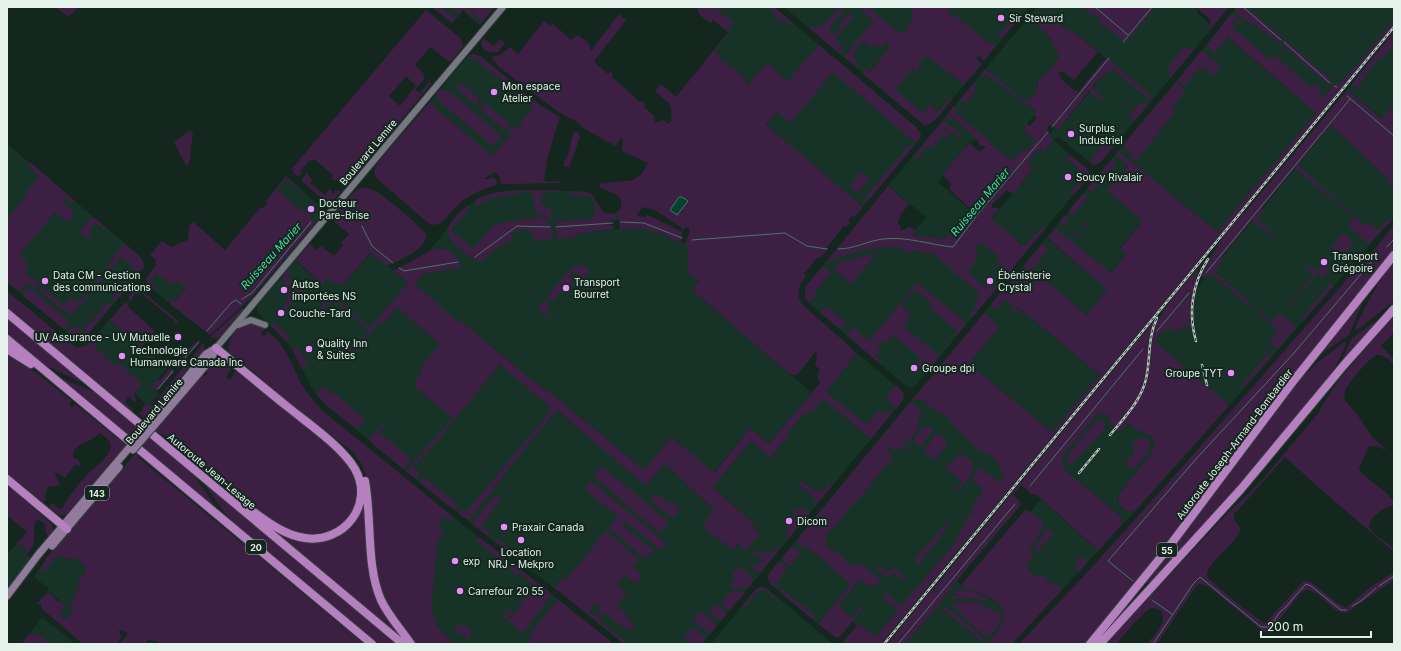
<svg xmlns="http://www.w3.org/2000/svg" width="1401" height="651" font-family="Inter,sans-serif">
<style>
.built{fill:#173327}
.green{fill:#3e1f44;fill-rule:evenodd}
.water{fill:#02432e;stroke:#467767}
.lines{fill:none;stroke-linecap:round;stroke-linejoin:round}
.stream{stroke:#467767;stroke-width:1}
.secondary-casing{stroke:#32423a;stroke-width:8}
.primary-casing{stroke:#32423a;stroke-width:9}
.motorway-casing{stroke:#32423a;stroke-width:10}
.secondary{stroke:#777782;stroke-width:6}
.primary{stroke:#927a9d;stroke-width:7}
.motorway{stroke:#b57fc0;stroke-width:8}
.rail-casing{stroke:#b6c3bd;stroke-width:2.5}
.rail{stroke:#13271e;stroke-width:1;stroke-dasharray:3;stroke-linecap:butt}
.primary-bridge-casing{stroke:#32423a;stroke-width:9;stroke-linecap:butt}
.primary-bridge{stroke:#927a9d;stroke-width:7}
.poi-dot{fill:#ea8dfd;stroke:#13271e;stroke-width:1.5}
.labels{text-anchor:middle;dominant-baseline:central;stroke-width:4;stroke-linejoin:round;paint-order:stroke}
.shield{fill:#13271e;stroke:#a6b4ae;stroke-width:1}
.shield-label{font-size:9px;font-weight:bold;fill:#e5f1eb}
.poi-label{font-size:10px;fill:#e5f1eb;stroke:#13271e;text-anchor:start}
.street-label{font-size:10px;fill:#e5f1eb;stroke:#13271e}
.water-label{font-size:11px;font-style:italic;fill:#49dda7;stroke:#13271e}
</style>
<rect width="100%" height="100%" fill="#13271e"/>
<!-- built -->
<path class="built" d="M432,7H471L485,19L480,25L463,10L452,23Z
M697,7H774L819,45L787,83L778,72L746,85L712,52L728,32Z
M784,7H908L917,17L866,76Z
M951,7H1029L1004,36H1003L1002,37L1003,38L995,48L954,16L949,15L948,11Z
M1037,7H1195L1197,10V13L1213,27L1099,164L1093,165L1058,136L1054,140L1070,155L1088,169L1089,174L1088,177L1028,249L991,220L1031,172L1027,162L1039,149L1040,146L1055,128L1058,130L1103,76L1109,72L1106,58L1073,31L1067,30L1061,26L1058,19L1050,11L1036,26L1042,29L1054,44L1059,56L1052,68L1036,82L1038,93L1027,105L1036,111L1034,115L1023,129L1035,141L1026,152H1021L1013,161L990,144L977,139L970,142L938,182L969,209L945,239L912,235L926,217L888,186Z
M1237,7H1394V25L1321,113L1221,27Z
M1220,29L1224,34L1316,113L1217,232L1120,152H1117Z
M1394,31V104L1383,119L1347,90Z
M925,53L964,85L934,121L927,125L922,123L889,96Z
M472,54H474L480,56L540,105L494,160L428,104L468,56Z
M835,58L916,127L921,134L919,140L863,207L766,126L777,112L785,118Z
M1331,125L1394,185V217L1229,406V404L1225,400L1224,402L1154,341Z
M7,144L47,177L7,225Z
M1116,154L1128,165L1108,191L1143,221L1120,248L1126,254L1110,274L1056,229H1054Z
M286,176L323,209L324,212L316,222L300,209L298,211L290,204L292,202L276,188Z
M58,187L139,255L144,264L143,269L84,339L80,341L77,340L7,282V247Z
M552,190L591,193L604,213L610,214L617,212L619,220L556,221L557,239L576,234L633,227L646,229L688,245V273L699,281L692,290L812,393L769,444L750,428L713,473L671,437L644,470L552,394L533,381L462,322L419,370L454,419L501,363L646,485L662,467L665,465H667L714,510L703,526L732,550L755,525L713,487L751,441L770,458L795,420L824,394L857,353L902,391L904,393L903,400L702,644H624L587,614L625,568L558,591L410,475L321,400L310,385L296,356L288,344L257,312V306L296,260L304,269L324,284V279H348L371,253L408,282L425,273L460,267L458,260L446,249L438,247L430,250L462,210L479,198L497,192L506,191Z
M1047,237V239L1108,289L1087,315L1041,277L1033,285L1018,272Z
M981,242L1013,268L917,384L912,387L906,386L809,303L805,297L806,286L835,251L896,246L903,248V250L910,252L911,250L934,254L956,272Z
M158,263L186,287L174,302L172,300L169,303L146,283L147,277Z
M1001,292L1100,375L1052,432L969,364L999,327L988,315L984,313Z
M110,319L167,368L152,386L159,394L148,406L134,393L141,384L117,363L114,366L89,344Z
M919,391L1014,472L877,639L860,625L857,626L852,622L854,620L835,604L818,624L770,584L768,578L769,573Z
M1100,413L1108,415L1114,428L1123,418L1132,426L1140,431L1147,433L1152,437L1155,444L1153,451L1119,494L1117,501L1122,509L1126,511H1135L1121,526L1122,522L1120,516L1067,472L1064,469L1062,464V458L1064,454L1094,418Z
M1041,499L1095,548L1100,549L1061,591L1060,587L1057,585L1035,579L1026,565L1032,558L1029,551L1044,523L1030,512Z
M443,509L560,601L527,644H454L437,626L433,619L429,601L438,515Z
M18,542L26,550L24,552L33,559L7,590V555Z
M53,551L66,559L74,558L84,566L86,571L78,582L79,589L70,603L72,606L73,611L66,619L59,614L66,606L48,591L49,589L34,577L43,563Z
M957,580L962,586L986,595L1001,605L1004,609L1005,615L1003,623L987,644H905L939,605L944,597Z
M761,587L766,588L771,592L833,644H711L756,589Z
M42,617L66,636L74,644H48L33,633H31Z"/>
<!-- green -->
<path class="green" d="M55,7H78L69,17Z
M432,7H441L455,18L458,13L451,7H467L480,25L463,10L452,23Z
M469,7H495L482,22Z
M697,7H718L717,9L726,18L735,21L727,31L713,20L711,23C704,17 698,17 697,7Z
M770,7H774L793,23L791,25L783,18L776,26L775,25L778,21L776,19L778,17L770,11L772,9Z
M839,7H845L829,29L830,34L838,32L841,28L839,26L846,16H848L851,12L853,14L852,16L853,17L835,39L842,46L840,50L842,52L840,54L810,29L812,27L815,29L820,24L823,27Z
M858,7H868L895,30L901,33L906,30L914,17L912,11L908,7H951L948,11L949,15H954L990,44L993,43L996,46L984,61L980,56L976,58L982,64L964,85L929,57L926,56C924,59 921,59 919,63L920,66L916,72L912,69L895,90L923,113L931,104L937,113L950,98L952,99C946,107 934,126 924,125L862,73L865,69L870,72L891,46L886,42L880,48L875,44L871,48L863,41L852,54L857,60L855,63L858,66L857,68L844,57L871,24H873L875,22Z
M1082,7H1157L1155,8L1126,42L1098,21L1099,18L1096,16L1092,15Z
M1195,7H1229L1209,31L1208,29L1211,22L1208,17Z
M1237,7H1246L1283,38L1279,42L1256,26L1255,23L1253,25L1235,12V10Z
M426,10L460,38L462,42L463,46L450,62L430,47L415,65L423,73L425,78L415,90L420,93L429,81L432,83L370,157L366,160L343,188L341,187L343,185L337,179L335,181L332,179L333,175L314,159L312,161L310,160L300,171L302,173L298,177L293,173L294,169L290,171ZM406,76L416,86L400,106L389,96Z
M1050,11L1058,19L1061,26L1067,30L1073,31L1098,52L1074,80L1062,71L1059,73C1061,81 1071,88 1078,92L1106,58H1109L1111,61L1153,98L1152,99H1149L1112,69L1109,72L1103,76L1092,87L1095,91H1098V94L1102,99L1101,102L1089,91L1058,130L1051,125L1048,126L1047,131L1051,134V139L1053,141L1047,146L1044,152L1039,149L1028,162L1031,166V171L1013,194L1007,190L992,204V208H1000L991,219L1016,239L1019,243L1025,246L1041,228L1045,229L1007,275L1003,273L1005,270L996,263L1000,258L981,242L974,250L977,254L975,261L967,272L986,288L990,284L996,289L972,318L969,316L976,307L974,304L979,297L977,290L973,288L934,254L911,250L910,253L903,251V248C889,243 842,253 830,262L827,261L888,186L909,204L901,214L898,223L901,227L900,230H904L906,228L909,227L916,230L912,235L945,239L969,209L970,208L949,189L951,185L950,182L942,175L970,143L977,150L981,151L986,146H980L977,139L953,118L951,121L946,116L954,106L957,108L954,112L960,117L968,109L961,118L991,142L990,144L1013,161L1021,151L1026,152L1035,141L1023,129L1027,124L1030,126L1037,118L1034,115L1036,111L986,74L983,77L980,75L985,70L988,71L1020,97L1027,101L1030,100L1032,96L1037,93L1036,90L1038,84L1036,82L1052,68L1059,56C1054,45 1049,32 1036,26Z
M619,14L626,20L595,60V63L608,74L610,71L613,75L612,77L614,79L640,102L642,101L645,104L643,106L654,116L655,122H658L663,119L668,124L672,121L671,115L672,112L670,107L671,105L655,91L661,84L676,97L728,33H729L716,50C718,54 719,58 722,62L725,61L730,67H732L746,79L744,82L747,85L768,62L787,82L819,45L916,127L921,134L920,138L916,143L904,134L905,132L901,131L833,72L790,123L777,112L766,125L863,207L855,217L852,216L848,221L850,223L845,228L844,226L827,247L828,249L821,257L817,258L804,274L806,276C798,286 795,296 804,306L857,353L826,392L867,425L883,405L880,411L885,415L889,411L893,412L871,439L824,399L813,411L811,410L807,413L804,414L788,432L790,434L770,458L751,441L713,487L755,525L752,528L760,533L746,550L744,551L739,542L732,550L702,526L714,510L667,465H665L662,467L646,486L557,410L525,448L470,519H466L459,514L461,509L466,512L550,412V407L500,364L445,431V432L413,468L420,474L418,478L415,479L406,471L453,418L416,388L415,381L422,373L419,370L440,344L397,307L384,324L380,321L344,363L343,362L347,357L334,346L339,341L351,350L369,330L337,303L327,304L324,308L326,313L324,315L320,312L323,302L338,301L370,328L408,283V282L393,271L433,249C445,245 457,254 461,266L459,268L425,273L415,284L455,320L462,322L533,381L552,394L644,470L671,437L714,473L750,428L769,444L820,383L817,376L820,370L815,365L817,356L816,351L798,374L793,375L786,371L692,290L699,281L688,273V246L685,244L690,230L688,227L683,229L681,243C658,233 646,226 620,229L617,212L621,208V199L616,194L600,188L599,184L633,180L641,175L648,163L622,151L623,139H620L616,146L586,130L576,121L563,115L525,87L498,66L491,57L500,55L510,47L518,54L544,21L550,26L552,23L571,40L578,35L588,42L591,51ZM643,207L655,210L682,228V232L652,217L647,215L645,217L637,216L640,210Z
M1231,14L1242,21L1239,25L1233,20L1232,24L1234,29L1270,60L1274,55L1311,88L1316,85L1321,90L1320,95L1323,98L1336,83L1338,84L1341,82L1374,45L1394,20V25L881,644H844L845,639L857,626L860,625L876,637L898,610L884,599L886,596L883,593L884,592L901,606L957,541L960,531L966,523L967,516L970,515L974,510L971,507L983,492V489L972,481L978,469L984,470L1000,482L1004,475L1000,471V463H998L989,454L980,451L952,424L950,419L945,415L937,412L924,401L919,399L916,401L913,399L984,313L988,315L999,327L969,364L1052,432L1100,375L1016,305L1015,307L1024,315L1022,316L1011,307L1012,305L1005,299L997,309H994L991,304L1021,270L1028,275L1025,278L1033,285L1040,276L1087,315L1107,289L1047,238L1054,229H1056L1111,273L1126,254L1120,249L1143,221L1107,191L1128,166L1116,155L1117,152H1120L1217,232L1316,113L1228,37L1215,53L1207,46V44Z
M1014,17L1018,20L1004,36H1003L1002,40L998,36Z
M1394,31V39L1391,43L1393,45L1383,58L1380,57L1367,73L1358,88L1351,85Z
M483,38L494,46L500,39L505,43L498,52C488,54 478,49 483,38Z
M1285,40L1331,79L1332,81L1328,84L1282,45Z
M1183,47L1194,50L1171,77L1169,75L1171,72L1167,69Z
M1201,51H1203L1209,56L1184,87L1177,81Z
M472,54H474L480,56L540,105L561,118L559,119L547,160L544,180L548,182L560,181V183L501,184L499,176L496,172H494L484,179H488L493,177L497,181L496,185L481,190L465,199L456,207L441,223L434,225L428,223L377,179L374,172L376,165L429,103L432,102L435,104L434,107L492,156L504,142H505L509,138L508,137L512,133L508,129L506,130L511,125L510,127L514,130L517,126L519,127L523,122L522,121L533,108L501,81L502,79L499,76L498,78L474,58L472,60L469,58V55Z
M1210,57L1220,66L1214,75L1210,77L1209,75L1212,71L1206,67L1203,71L1200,69Z
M460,82L481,100H479L476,103V105L456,88L460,85Z
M975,82L977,84L974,89L976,91L973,93L971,98L968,100L967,103L963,100L960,104L958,102Z
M1176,82L1185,91L1172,107L1176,111L1138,158L1139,159L1137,162L1132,157L1130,152L1123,145Z
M441,89C460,95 483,121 499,134L500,138L496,143L491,145L440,102V100L438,99L436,94Z
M1347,90L1382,119L1394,104V189L1389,185L1391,182L1331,125L1298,165L1338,202L1364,225L1366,223L1369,225L1370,224L1378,230L1389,218L1391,221L1369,244L1348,226L1354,218L1295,168L1262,208L1264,211L1257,219L1274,235L1273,239L1270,236L1271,235L1252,220L1223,256L1222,260L1216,271V273L1251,304L1250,307L1211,273L1205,278L1201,277L1202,274C1213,251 1227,228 1246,211Z
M482,101L510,124L505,130L477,106L478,105L481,107L484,104L482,102Z
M1141,102L1147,104V106L1134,121L1120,110L1128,116Z
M943,120L949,124L939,136L940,137L950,125L962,135L960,138L952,131L946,139L942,136L931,148L927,146L919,156L921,157L919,159L915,155Z
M189,131L193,132L189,164L186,165L174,142Z
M575,131L578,133L580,137L570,165L569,167H564V161C572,154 569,139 575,131Z
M1108,137L1116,143L1100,163L1093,165L1090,162Z
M910,144L913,147L868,201L864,199Z
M1070,155L1088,169C1092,178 1079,188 1073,195H1071V192L1085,175L1067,159Z
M1111,160L1118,164L1116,163L1092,192L1093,195L1087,188Z
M30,162L75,201L72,203L66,198L63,202L72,211L73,216L68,222L55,212L23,250L20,255L28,263L24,268L28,271L26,274L40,285L36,288L32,285L27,284L18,291L7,282V219L27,195L26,193L39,176L28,166Z
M861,172L869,179L857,193L850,186Z
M307,173L313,182L312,181L310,183L325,195L330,189L334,195L335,190L341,191L330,204H328L302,181V179Z
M286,176L299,188L298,189L286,179L277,189L292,202L291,204L299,210L300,209L296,206L297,205L307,214L312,211L308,215L316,222L250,299L210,335L169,303L172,300L174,302L186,288L178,280L176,282L173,280L172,281L174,283L171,285L170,284V282L169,283L156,273L154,275L155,276L150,281L157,288L155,289L156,290L155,291L147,284L146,278L156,265L155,259L150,255L162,241L171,247L188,240L189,226L193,222L225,250L261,207L264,208L267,204L266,201Z
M362,188C368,188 373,190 377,192C386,198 421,226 426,234C428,250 399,260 387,266L370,253L344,284H334V282H331L330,279H324V284H322L296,260L310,244L317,250L321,246L334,256L343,245L341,243L349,234L331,219L355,191Z
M552,190L565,191L545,192V195L541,196V204H545V208H551V220L536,213L532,191L487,199L478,206L474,203C482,188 536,190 552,190Z
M572,191C601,192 589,196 604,213L610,214L615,213L616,221L611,220L610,226H615L613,229L576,234V237L557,239L556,221L591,220V216H595V199H592L591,196L573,195L571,194Z
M1083,194L1090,198L1087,197L1073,215L1075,217L1070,213L1069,210Z
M467,206L470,207L451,230L473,249L495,224L536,218V217C550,218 553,228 552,240L535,241L534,234L524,229L513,232L511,240C500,245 490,253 481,262C477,260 474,258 470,256C465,254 461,249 457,246C438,230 453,218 467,206Z
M1064,216L1069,219L1065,225L1076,234L1078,233L1080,234L1086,227L1084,225L1086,222L1084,220L1089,224L1080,236L1078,237L1061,223L1060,221Z
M92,217L95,218L106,229L104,230L95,223L88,232L92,234L88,239L79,232Z
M1394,224V249L1319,341L1153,564L1086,644H1019L1082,578L1185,464L1371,252L1376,248Z
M1343,233C1349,238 1356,241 1349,249C1347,252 1346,253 1342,255L1331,248Z
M124,244L142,259L144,267L115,302L111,299L135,269L121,257L91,292L89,290L113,260L112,259Z
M1042,244L1049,249L1030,272L1024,266Z
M877,253L851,284L833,269L840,262Z
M1394,261V301L1357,330L1355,328C1366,305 1378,281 1394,261Z
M1203,262L1198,271L1192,295L1190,297L1192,299L1190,317L1191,330C1188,324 1184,327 1179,328L1178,332L1174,331L1169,327L1166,331L1164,329L1154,341L1224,401L1225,400L1229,406L1135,511H1126C1119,506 1117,502 1119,494L1153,451C1159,434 1146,435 1136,429C1133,427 1131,425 1128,422L1121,431H1115C1132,411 1147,392 1150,365C1151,352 1150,341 1155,328C1165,302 1186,284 1203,262Z
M1325,264L1330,269L1323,278L1313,269L1315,267L1319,270Z
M579,265L585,267L590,270L582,279L579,278L575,283L574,279L579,277L578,272L573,273L574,277L572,267Z
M823,266L831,273L813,295L815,297L809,303C804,298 804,293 806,286Z
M1307,267H1309L1317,274L1288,308L1289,311L1287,308L1313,275L1307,269Z
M570,269L574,286L569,282L567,284L562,285L559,282Z
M288,270L289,271L288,278L302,290L288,307L289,308L287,310L270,297H268L267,295L268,294L283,307C288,303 287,298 288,292L290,291V290L291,288L281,278Z
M558,283L561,286L562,290L553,301L548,296Z
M917,283L956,314L966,324L955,337L954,334L956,330L931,309L930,307L931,303L915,289L901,305L911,315L904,327L940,356L924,375L922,373L923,369L919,366L915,369L919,364H917L921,358L893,335L885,344L881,341L877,346L881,350L875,356L882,362L880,364L847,335L853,327L869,341Z
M1331,283L1334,286L1303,321L1298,317L1301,319Z
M42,286L64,306L70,298L77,302L86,294L90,298V299L87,297L72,315L66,310L64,311L40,291Z
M29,288L69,321V323L64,329L22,295L26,289Z
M135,290H140L143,292L178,321L175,325L174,324L176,322L141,293L139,295L136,293L131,299L132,302L128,298Z
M7,291L75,347C85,348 89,344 95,337L99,339L94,346L114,366L117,362L142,384L134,393L136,400L135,402L128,397L125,402L133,410V412L7,307Z
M1363,298L1364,299L1349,335L1321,354L1319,353Z
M544,300L549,305L545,311L551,316L550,317L546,316L539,310V307Z
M108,302L112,305L84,339C77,343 73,337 68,333L73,325L83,332L85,330L84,328L85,326L78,319L87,326Z
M125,302L129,305L128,307L155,331L141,347L110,320Z
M826,306L846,322L840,329L820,313Z
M242,308L244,309L221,336L216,339L210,337Z
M1258,310L1272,322L1279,314L1281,316V315L1296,326L1295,329L1279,348L1277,349L1269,342L1278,331L1257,312Z
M1394,316V332L1381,346L1394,359V364C1390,360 1383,354 1377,355C1371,356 1347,384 1345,391C1344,394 1344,397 1345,400L1359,417L1372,437L1385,448V450L1377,446H1369L1359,468L1361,473L1384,491L1394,501V506C1385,506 1370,517 1369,526L1372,532L1394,549V552L1317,486L1285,457L1234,514V519C1235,522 1240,526 1240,529C1242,538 1209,561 1207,574L1208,578L1239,605L1262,622L1265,623L1304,581L1311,582L1337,603L1346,608L1372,586L1394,572V580L1346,613C1330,613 1320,588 1305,590L1301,593L1269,632L1266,633L1263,631L1208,586L1200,584L1196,586L1157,644H1147C1154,635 1168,623 1161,611C1158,609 1155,608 1152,608C1145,609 1122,637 1117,644H1105L1225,516L1263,479L1319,412C1338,376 1368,347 1394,316Z
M7,317L89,386L43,364L7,333Z
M1157,317L1149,336L1147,368L1142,389L1135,402L1114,428L1111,424L1110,420L1108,415L1100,413L1097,415L1064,454C1061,461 1062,467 1067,472L1120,516L1122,520L1121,526L1100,549L1098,550L1038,496L1030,493L1021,485L1013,495L1019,500L1020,506L954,584L944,597L939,605L905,644H887L932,590L938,592H939L933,589Z
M1377,320H1380L1342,363L1341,362L1352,338Z
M250,322L259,324L265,329L261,334L264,336L268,332C286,345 292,366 302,385C308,395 316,404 324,412L451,515L452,518L449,521L443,516L438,527L443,534L437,543L431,608L437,626L454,644H416L406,632L384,601L377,577L370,495L366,475L361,463L354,453L344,445L272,389L254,372L229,352C226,343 234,331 241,326C243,324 247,323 250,322Z
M273,322L289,336L290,339L286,341L272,327L271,325Z
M200,339L199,343L177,368L175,367C183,357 190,345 200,339Z
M202,342C207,347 203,352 200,358L198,357L192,363L146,423L139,412H141L145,403L148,406L150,404L152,405L201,346Z
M1344,342H1346C1343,353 1336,366 1329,376C1325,382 1319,386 1318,392L1261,462L1150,584L1146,581L1293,386L1317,363Z
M294,346H295L300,351L301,355L311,363L308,365V362H305V364L306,368L302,369L292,349L293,348L294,349L295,348Z
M1263,349L1271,355V358L1243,387L1241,385L1268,355L1263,350Z
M7,353L26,365L72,401L69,405L72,407L75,404L127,446L66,515C59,516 55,512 50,508V504H54L59,509L62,508C69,497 77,485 87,475C94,467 107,460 110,450C113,442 105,436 99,433C96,435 95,438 92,439C83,444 72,446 73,458L77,459L80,463V466L75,465L65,478L56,472L55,474L60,484L59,486H50L47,488L45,496L46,499L44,503L7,473Z
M216,360L222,361L231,366V369L226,377L230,380L235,372H237L330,447C341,456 350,465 355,478C365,503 344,535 317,536C289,537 254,510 234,493L237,489L233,486L230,490L179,449V444C170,434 163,437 154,430L202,375L205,376L208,373L205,371L214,361Z
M170,368L174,371V372L157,391L151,386L156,381L161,379Z
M61,378L94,392L108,401L141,429L133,439Z
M896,385C908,395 905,398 896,409L890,404L889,399L885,398Z
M323,387L330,392L331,394L334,393L366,420L356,429L326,405L316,394Z
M910,402C915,404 921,410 921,415L918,419L917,427L921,425C914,433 906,447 895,451L890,446L887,449L892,458L863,494L848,509L840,521L834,528L828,531L826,535L827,540L825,544C829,550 834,550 839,554C844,558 847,563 853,565L859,563L861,564L881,580L876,586L871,583L868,586L860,579L838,605L852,618L862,605L864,607L840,637H835L818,624L851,584L807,546L804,549L796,541Z
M1100,420L1105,423V428L1070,466L1067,462L1068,455L1094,423Z
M383,424L387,428L386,429L383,427L379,432L411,459L403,469L368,440Z
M924,427L932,428L933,431L920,447L913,441L904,452L903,451Z
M936,434L941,435L947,442L945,448L935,460L924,451Z
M149,436L186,468L195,477L217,508L140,446Z
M1141,437L1148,439L1150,442L1149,450L1134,469L1125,464L1135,452L1133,450L1135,447L1133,446V442Z
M136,453L139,458L364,644H157L158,642L157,641L148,640L145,644H120L128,633L119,630V633L122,636L117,644H83L41,608V604H37L48,591L58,602L60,600L66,606L60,614L66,619L73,612L70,609L72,606L70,603L79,589L78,582L86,571L84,566L74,558L66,559L58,555L43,573L40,571L46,558Z
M959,454C963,455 967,457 970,460C980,471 963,485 956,493L954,491L960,485H961L962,481L946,468Z
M602,466L669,522L660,533L594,477Z
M360,471L364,482L371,565L398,632L397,634L273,529L310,541L356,518Z
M424,477L458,505L456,509L454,510L420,483Z
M801,480L814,491L817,488L822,492L830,483L831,484L830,486L833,485L816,505H815L813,503L816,499L798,484Z
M591,481L667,544L661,550L625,521L622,525L654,551L645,559L614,532L608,529L618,516L585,490Z
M203,482L398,644H378L233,522L224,512Z
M7,484L52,525L53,531L49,536L46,534L45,524L39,520L36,521C32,527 37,538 32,547C30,552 27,553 23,557L25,553L24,552L26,550L19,543L18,546L16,544L27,532L7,515Z
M657,494L671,505L673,502L680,508L673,518L650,500Z
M497,496L501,500L481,526L491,534L489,537L474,526L473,523L493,498Z
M800,509L809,511V514L789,538H787L785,536L789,530L787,528L792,522L791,521L795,515L792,512Z
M1025,510L1029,511L1044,523L1042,529L1029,551L1033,558L1026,565L1035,578L1043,574L1049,583L1057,585L1060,587L1061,591L1012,644H987C992,637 1000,629 1003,621C1011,605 987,595 975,591C970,589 964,589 962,584Z
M947,522L948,524C941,540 927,550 919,565L915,562L916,561L915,560Z
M1047,528L1053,534L1035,554V548Z
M606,531L639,560L633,567L641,574L640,578L636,584L625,575L617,585L627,593L616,606L628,615L626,618L635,625L629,632L607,614V612L604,616L598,611L601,607L596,603L589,612L593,615L595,613L602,618L600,621L629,644H624L546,581L556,587L564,577L567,579Z
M479,537L505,557L506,559L503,562L476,541Z
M496,538L520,556L518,559L494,541Z
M770,543L765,551L769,555L776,547L779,550L762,571C758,572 755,571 752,568L756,563L759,565L763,560L753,552L755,549L761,554Z
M792,546L801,553L790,566L784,561L782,557Z
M1082,556L1087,562L1079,572L1074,568L1078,564L1076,562Z
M778,562L782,563L788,568L776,584L779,586L776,588C771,585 767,582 768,576Z
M512,563L552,594L523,633L503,617L505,615L511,619L512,617L507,613L505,614L507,609L514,614L527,596H528L533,588C531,581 525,577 519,573L516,575L509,570Z
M879,566L887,573L893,567L906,578L905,580H903L893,573L890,576L886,577L877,569Z
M739,567L751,576L753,581L748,588L731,589V585L736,579L732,575Z
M761,587L766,588L785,607L765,590C756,589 750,602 744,608L742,606L756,589Z
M782,589L815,616L814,619H812L780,592Z
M957,590C967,590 983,593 989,601L968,598L952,599V596L958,595L954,594Z
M743,592L745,593L729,611L719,602L721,603L728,595L727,593Z
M558,599L560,601L614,644H527L531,639L528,637Z
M973,602L990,606C979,608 960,615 952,605L954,603Z
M715,604L726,613V615L721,620L718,619L709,612Z
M944,607L948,608L982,637L984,643L943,609L938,615Z
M990,608L991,610L997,612L1000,611C1004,621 996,629 989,636L984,635L957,611Z
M701,611L715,623L716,627L712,632H707L693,621Z
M459,623L463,627L465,625L469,628L470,636L471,637L469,640L454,629Z
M694,628L705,637V641L702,644H691L684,639L692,629Z
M31,633L37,635L38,633L50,644H22L28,635Z"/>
<!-- water -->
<path class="water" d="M679,197H682L688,201L677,215L670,210Z"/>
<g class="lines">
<!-- stream -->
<path class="stream" d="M1095,7L1128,35
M1243,7L1281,40
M1123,42L1152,7
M1284,42L1330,83
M1334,86L1337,87
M1347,96L1394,136
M1052,127L1109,58
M621,222L644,223L682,238
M362,226L372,246L393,263
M556,227L613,223
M692,240L785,233L807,246L827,249
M1387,247L1394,239
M838,249C855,249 867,241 883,239C907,236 930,245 953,247L977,215L1048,132
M475,257L517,226L550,227
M399,268L404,271L458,262
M1206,273L1350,99
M242,299L252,293L311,222
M207,331L231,303L236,300L241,304
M1157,331L1189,293
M177,367L199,342
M158,389L173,371
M1030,486L1143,349
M1133,581L1108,561L1196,459L1294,353L1378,254
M1379,586L1394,576
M1152,600L1172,614
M1352,606L1361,601L1376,588
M898,644L1015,504
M1153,644L1193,584L1200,577L1261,627H1268L1273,622L1280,612L1286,607L1296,595L1306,584L1311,586L1341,610H1346"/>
<!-- secondary casing -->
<g class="secondary-casing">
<path id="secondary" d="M238,325L251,320L265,325
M216,348L503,7"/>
</g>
<!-- primary casing -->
<g class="primary-casing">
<path id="primary" d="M155,417L206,354L216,348
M159,420L211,359L216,348
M52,546L119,467
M7,596L38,555L123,455"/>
</g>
<!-- motorway casing -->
<g class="motorway-casing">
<path id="motorway" d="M7,313L403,644
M7,339L372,644
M216,348C240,368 264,388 289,408C309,424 342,447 355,469C375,505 343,544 305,538C283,535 265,520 247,507
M7,349L31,364
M7,479L67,529
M365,481C372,519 366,566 381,600C389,617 401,629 411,644
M1090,644L1165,552L1291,384L1394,255
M1100,644L1241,489L1344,365L1394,309"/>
</g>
<!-- secondary -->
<use href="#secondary" class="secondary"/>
<!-- primary -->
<use href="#primary" class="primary"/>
<!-- motorway -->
<use href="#motorway" class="motorway"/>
<!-- rail casing -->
<g class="rail-casing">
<path id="rail" d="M1196,341C1188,313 1192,284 1208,259
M1202,365L1207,385
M1110,435C1124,418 1141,401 1146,379C1151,357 1147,339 1157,318
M1079,473L1099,449
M884,644L1394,27"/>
</g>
<!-- rail -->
<use href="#rail" class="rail"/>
<!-- primary-bridge casing -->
<g class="primary-bridge-casing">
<path id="primary-bridge" d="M133,450L159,420
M123,455L155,417"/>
</g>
<!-- primary-bridge -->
<use href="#primary-bridge" class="primary-bridge"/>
</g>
<!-- markers -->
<g class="poi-dot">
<circle cx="1001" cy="18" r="4"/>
<circle cx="494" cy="92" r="4"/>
<circle cx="1071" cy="134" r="4"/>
<circle cx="1068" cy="177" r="4"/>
<circle cx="311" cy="209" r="4"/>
<circle cx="1324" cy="262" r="4"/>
<circle cx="45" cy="281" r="4"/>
<circle cx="990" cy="281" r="4"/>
<circle cx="566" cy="288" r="4"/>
<circle cx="284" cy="290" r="4"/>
<circle cx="281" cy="313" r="4"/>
<circle cx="178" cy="337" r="4"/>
<circle cx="309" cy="349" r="4"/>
<circle cx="122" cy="356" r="4"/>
<circle cx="914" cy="368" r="4"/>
<circle cx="1231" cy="373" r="4"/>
<circle cx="789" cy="521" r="4"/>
<circle cx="504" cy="527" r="4"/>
<circle cx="521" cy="540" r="4"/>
<circle cx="455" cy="561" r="4"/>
<circle cx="460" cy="591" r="4"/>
</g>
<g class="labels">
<!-- shield labels -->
<g class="shield">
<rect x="85" y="486" width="24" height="14" rx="3"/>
<rect x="246" y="540" width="20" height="14" rx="3"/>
<rect x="1157" y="543" width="20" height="14" rx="3"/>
</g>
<g class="shield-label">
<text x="97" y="493">143</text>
<text x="256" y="547">20</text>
<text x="1167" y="550">55</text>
</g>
<!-- poi labels -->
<g class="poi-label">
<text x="1009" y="18">Sir Steward</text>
<text x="502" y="86">Mon espace<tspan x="502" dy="12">Atelier</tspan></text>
<text x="1079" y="128">Surplus<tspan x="1079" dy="12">Industriel</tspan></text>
<text x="1076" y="177">Soucy Rivalair</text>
<text x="319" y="203">Docteur<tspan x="319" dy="12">Pare-Brise</tspan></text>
<text x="1332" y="256">Transport<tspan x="1332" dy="12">Grégoire</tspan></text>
<text x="53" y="275">Data CM - Gestion<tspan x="53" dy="12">des communications</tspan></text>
<text x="998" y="275">Ébénisterie<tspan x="998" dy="12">Crystal</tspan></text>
<text x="574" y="282">Transport<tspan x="574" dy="12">Bourret</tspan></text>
<text x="292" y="284">Autos<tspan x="292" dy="12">importées NS</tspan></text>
<text x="289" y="313">Couche-Tard</text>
<text x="170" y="337" text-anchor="end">UV Assurance - UV Mutuelle</text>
<text x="317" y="343">Quality Inn<tspan x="317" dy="12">&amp; Suites</tspan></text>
<text x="130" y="350">Technologie<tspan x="130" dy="12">Humanware Canada Inc</tspan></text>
<text x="922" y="368">Groupe dpi</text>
<text x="1223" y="373" text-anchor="end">Groupe TYT</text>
<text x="797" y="521">Dicom</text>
<text x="512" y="527">Praxair Canada</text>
<text x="521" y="552" text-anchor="middle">Location<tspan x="521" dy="12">NRJ - Mekpro</tspan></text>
<text x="463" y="561">exp</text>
<text x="468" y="591">Carrefour 20 55</text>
</g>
<!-- street labels -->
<g class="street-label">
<text transform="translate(368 152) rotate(-50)">Boulevard Lemire</text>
<text transform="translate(154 411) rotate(-50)">Boulevard Lemire</text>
<text transform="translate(1234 444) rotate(-53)">Autoroute Joseph-Armand-Bombardier</text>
<text transform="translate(212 471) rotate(40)">Autoroute Jean-Lesage</text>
</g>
<!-- water labels -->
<g class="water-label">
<text transform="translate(980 202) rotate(-50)">Ruisseau Marier</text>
<text transform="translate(271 256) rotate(-48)">Ruisseau Marier</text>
</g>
</g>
<!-- border -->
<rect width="1401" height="651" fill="none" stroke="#e5f1eb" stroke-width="16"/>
<!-- scale -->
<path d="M1261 631v6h110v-6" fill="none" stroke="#e5f1eb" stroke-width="2"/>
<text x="1267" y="631" font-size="12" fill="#e5f1eb" stroke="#13271e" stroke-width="3" paint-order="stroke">200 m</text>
</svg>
